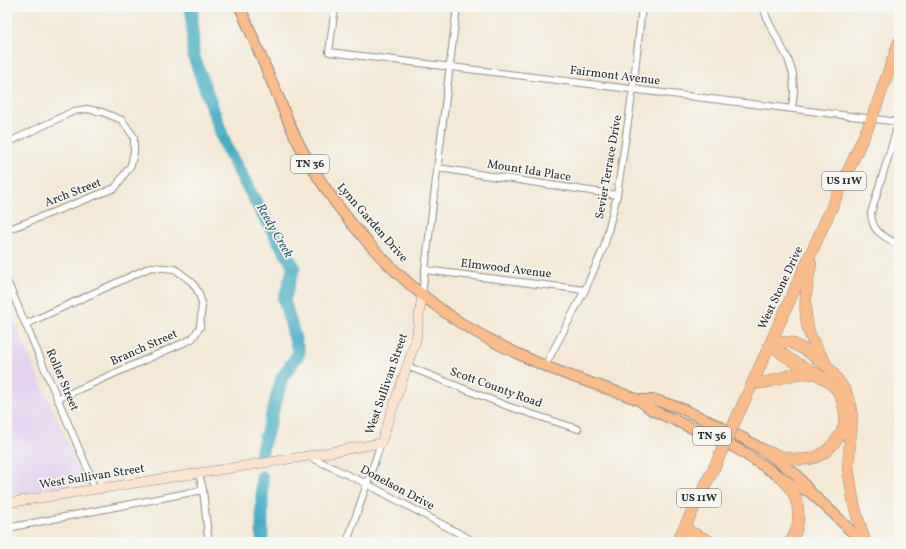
<svg xmlns="http://www.w3.org/2000/svg" width="906" height="549" font-family="Vollkorn,serif">
<style>
.built{fill:#e5d3f1}
.lines{fill:none;stroke-linecap:round;stroke-linejoin:round}
.river{stroke:#43abc3;stroke-width:13}
.street-casing{stroke:#8f8a80;stroke-width:8}
.secondary-casing{stroke:#8f8a80;stroke-width:10}
.primary-casing{stroke:#8f8a80;stroke-width:12}
.highway-casing{stroke:#8f8a80;stroke-width:12}
.street{stroke:#fff;stroke-width:6}
.secondary{stroke:#fde4d1;stroke-width:9}
.primary{stroke:#fabb8b;stroke-width:10}
.highway{stroke:#fabb8b;stroke-width:11}
.highway-bridge-casing{stroke:#8f8a80;stroke-width:12;stroke-linecap:butt}
.highway-bridge{stroke:#fabb8b;stroke-width:11}
.labels{text-anchor:middle;dominant-baseline:central;stroke-width:3.5;stroke-linejoin:round;paint-order:stroke}
.shield{fill:#f6f6f2;stroke:#686867;stroke-width:1}
.shield-label{font-size:11px;font-weight:bold;fill:#2b2b2b}
.street-label{font-size:12px;fill:#2b2b2b;stroke:#f6f6f2}
.water-label{font-size:13px;font-style:italic;fill:#355e68;stroke:#f6f6f2}
</style>
<rect width="100%" height="100%" fill="#f6f6f2"/>
<filter id="ink" filterUnits="userSpaceOnUse"><feTurbulence type="fractalNoise" baseFrequency=".025" numOctaves="2"/><feDisplacementMap in="SourceGraphic" scale="8" xChannelSelector="R" yChannelSelector="G"/><feConvolveMatrix kernelMatrix="1 2 1 2 8 2 1 2 1" color-interpolation-filters="sRGB"/></filter>
<filter id="wash" filterUnits="userSpaceOnUse"><feTurbulence type="fractalNoise" baseFrequency=".012" numOctaves="4" result="noise"/><feDisplacementMap in="SourceGraphic" scale="16" xChannelSelector="R" yChannelSelector="G"/><feGaussianBlur stdDeviation="0.9" result="paint"/><feColorMatrix in="noise" values="0 0 0 0 0 0 0 0 0 0 0 0 0 0 0 0 0 1.4 0 .05"/><feComposite in="paint" operator="in"/></filter>
<g filter="url(#wash)">
<rect width="100%" height="100%" fill="#f3e9d6"/>
<!-- built -->
<path class="built" d="M7,306L78,467L82,480L80,483L7,496Z"/>
<g class="lines">
<!-- river -->
<path class="river" d="M190,7L192,11L193,54L227,149L259,208L294,267L284,300L299,353L282,378L260,457
M262,542V477"/>
</g>
</g>
<g filter="url(#ink)">
<g class="lines">
<!-- street casing -->
<g class="street-casing">
<path id="street" d="M335,7L329,52L899,122
M763,7L768,21L788,59L793,74L794,92L792,108
M899,122L871,213C872,233 884,236 899,245
M7,143L74,111L87,109L102,112L122,120L134,137V152L131,165L115,188L7,230
M438,168L617,195
M425,270L585,290
M7,281L89,472L94,489
M422,294L457,7
M26,324L151,267L175,269L192,282L199,293L202,304L200,327L192,339L57,399
M407,366L507,406L578,429
M545,366L585,290L604,247L617,195L633,89L642,7
M308,456L367,484L475,542
M199,473L203,490L208,536L207,542
M7,528L203,490
M347,542L381,443"/>
</g>
<!-- secondary casing -->
<g class="secondary-casing">
<path id="secondary" d="M7,503L308,456L381,443L416,340L422,294"/>
</g>
<!-- primary casing -->
<g class="primary-casing">
<path id="primary" d="M240,7C253,37 265,67 278,96C286,117 295,138 306,157C341,219 396,280 456,320C484,338 515,353 545,366C576,379 608,388 639,400L652,410L736,448L791,484L810,492
M639,400H655L680,408L719,426L741,437L763,450L797,475L810,492L833,513L862,542"/>
</g>
<!-- highway casing -->
<g class="highway-casing">
<path id="highway" d="M811,264C806,286 802,313 810,335C814,345 820,353 825,362
M771,342H790L807,351L830,369L846,392L850,404L852,418L848,467L854,505L865,542
M752,384L872,118L899,42
M752,384C758,383 765,383 771,381C787,377 795,371 812,374
M763,450C782,457 808,467 826,451C836,442 847,428 845,414C844,407 842,399 839,393C828,376 800,367 784,355C779,352 775,346 771,342
M782,478C786,483 790,488 793,493C801,508 800,529 790,542
M684,529L711,542
M677,542L714,468"/>
</g>
<!-- street -->
<use href="#street" class="street"/>
<!-- secondary -->
<use href="#secondary" class="secondary"/>
<!-- primary -->
<use href="#primary" class="primary"/>
<!-- highway -->
<use href="#highway" class="highway"/>
<!-- highway-bridge casing -->
<g class="highway-bridge-casing">
<path id="highway-bridge" d="M714,468L752,384"/>
</g>
<!-- highway-bridge -->
<use href="#highway-bridge" class="highway-bridge"/>
</g>
</g>
<g class="labels">
<!-- shield labels -->
<g class="shield">
<rect x="291" y="155" width="38" height="18" rx="3"/>
<rect x="822" y="172" width="44" height="18" rx="3"/>
<rect x="693" y="427" width="38" height="18" rx="3"/>
<rect x="677" y="489" width="44" height="18" rx="3"/>
</g>
<g class="shield-label">
<text x="310" y="164">TN 36</text>
<text x="844" y="181">US 11W</text>
<text x="712" y="436">TN 36</text>
<text x="699" y="498">US 11W</text>
</g>
<!-- street labels -->
<g class="street-label">
<text transform="translate(615 76) rotate(7)">Fairmont Avenue</text>
<text transform="translate(609 167) rotate(-80)">Sevier Terrace Drive</text>
<text transform="translate(529 171) rotate(9)">Mount Ida Place</text>
<text transform="translate(73 193) rotate(-21)">Arch Street</text>
<text transform="translate(372 223) rotate(49)">Lynn Garden Drive</text>
<text transform="translate(506 269) rotate(7)">Elmwood Avenue</text>
<text transform="translate(781 288) rotate(-65)">West Stone Drive</text>
<text transform="translate(144 348) rotate(-24)">Branch Street</text>
<text transform="translate(62 380) rotate(67)">Roller Street</text>
<text transform="translate(387 384) rotate(-71)">West Sullivan Street</text>
<text transform="translate(496 388) rotate(20)">Scott County Road</text>
<text transform="translate(92 477) rotate(-9)">West Sullivan Street</text>
<text transform="translate(397 488) rotate(28)">Donelson Drive</text>
</g>
<!-- water labels -->
<g class="water-label">
<text transform="translate(274 231) rotate(60)">Reedy Creek</text>
</g>
</g>
<!-- margin -->
<rect width="906" height="549" fill="none" stroke="#f6f6f2" stroke-width="24"/>
</svg>
